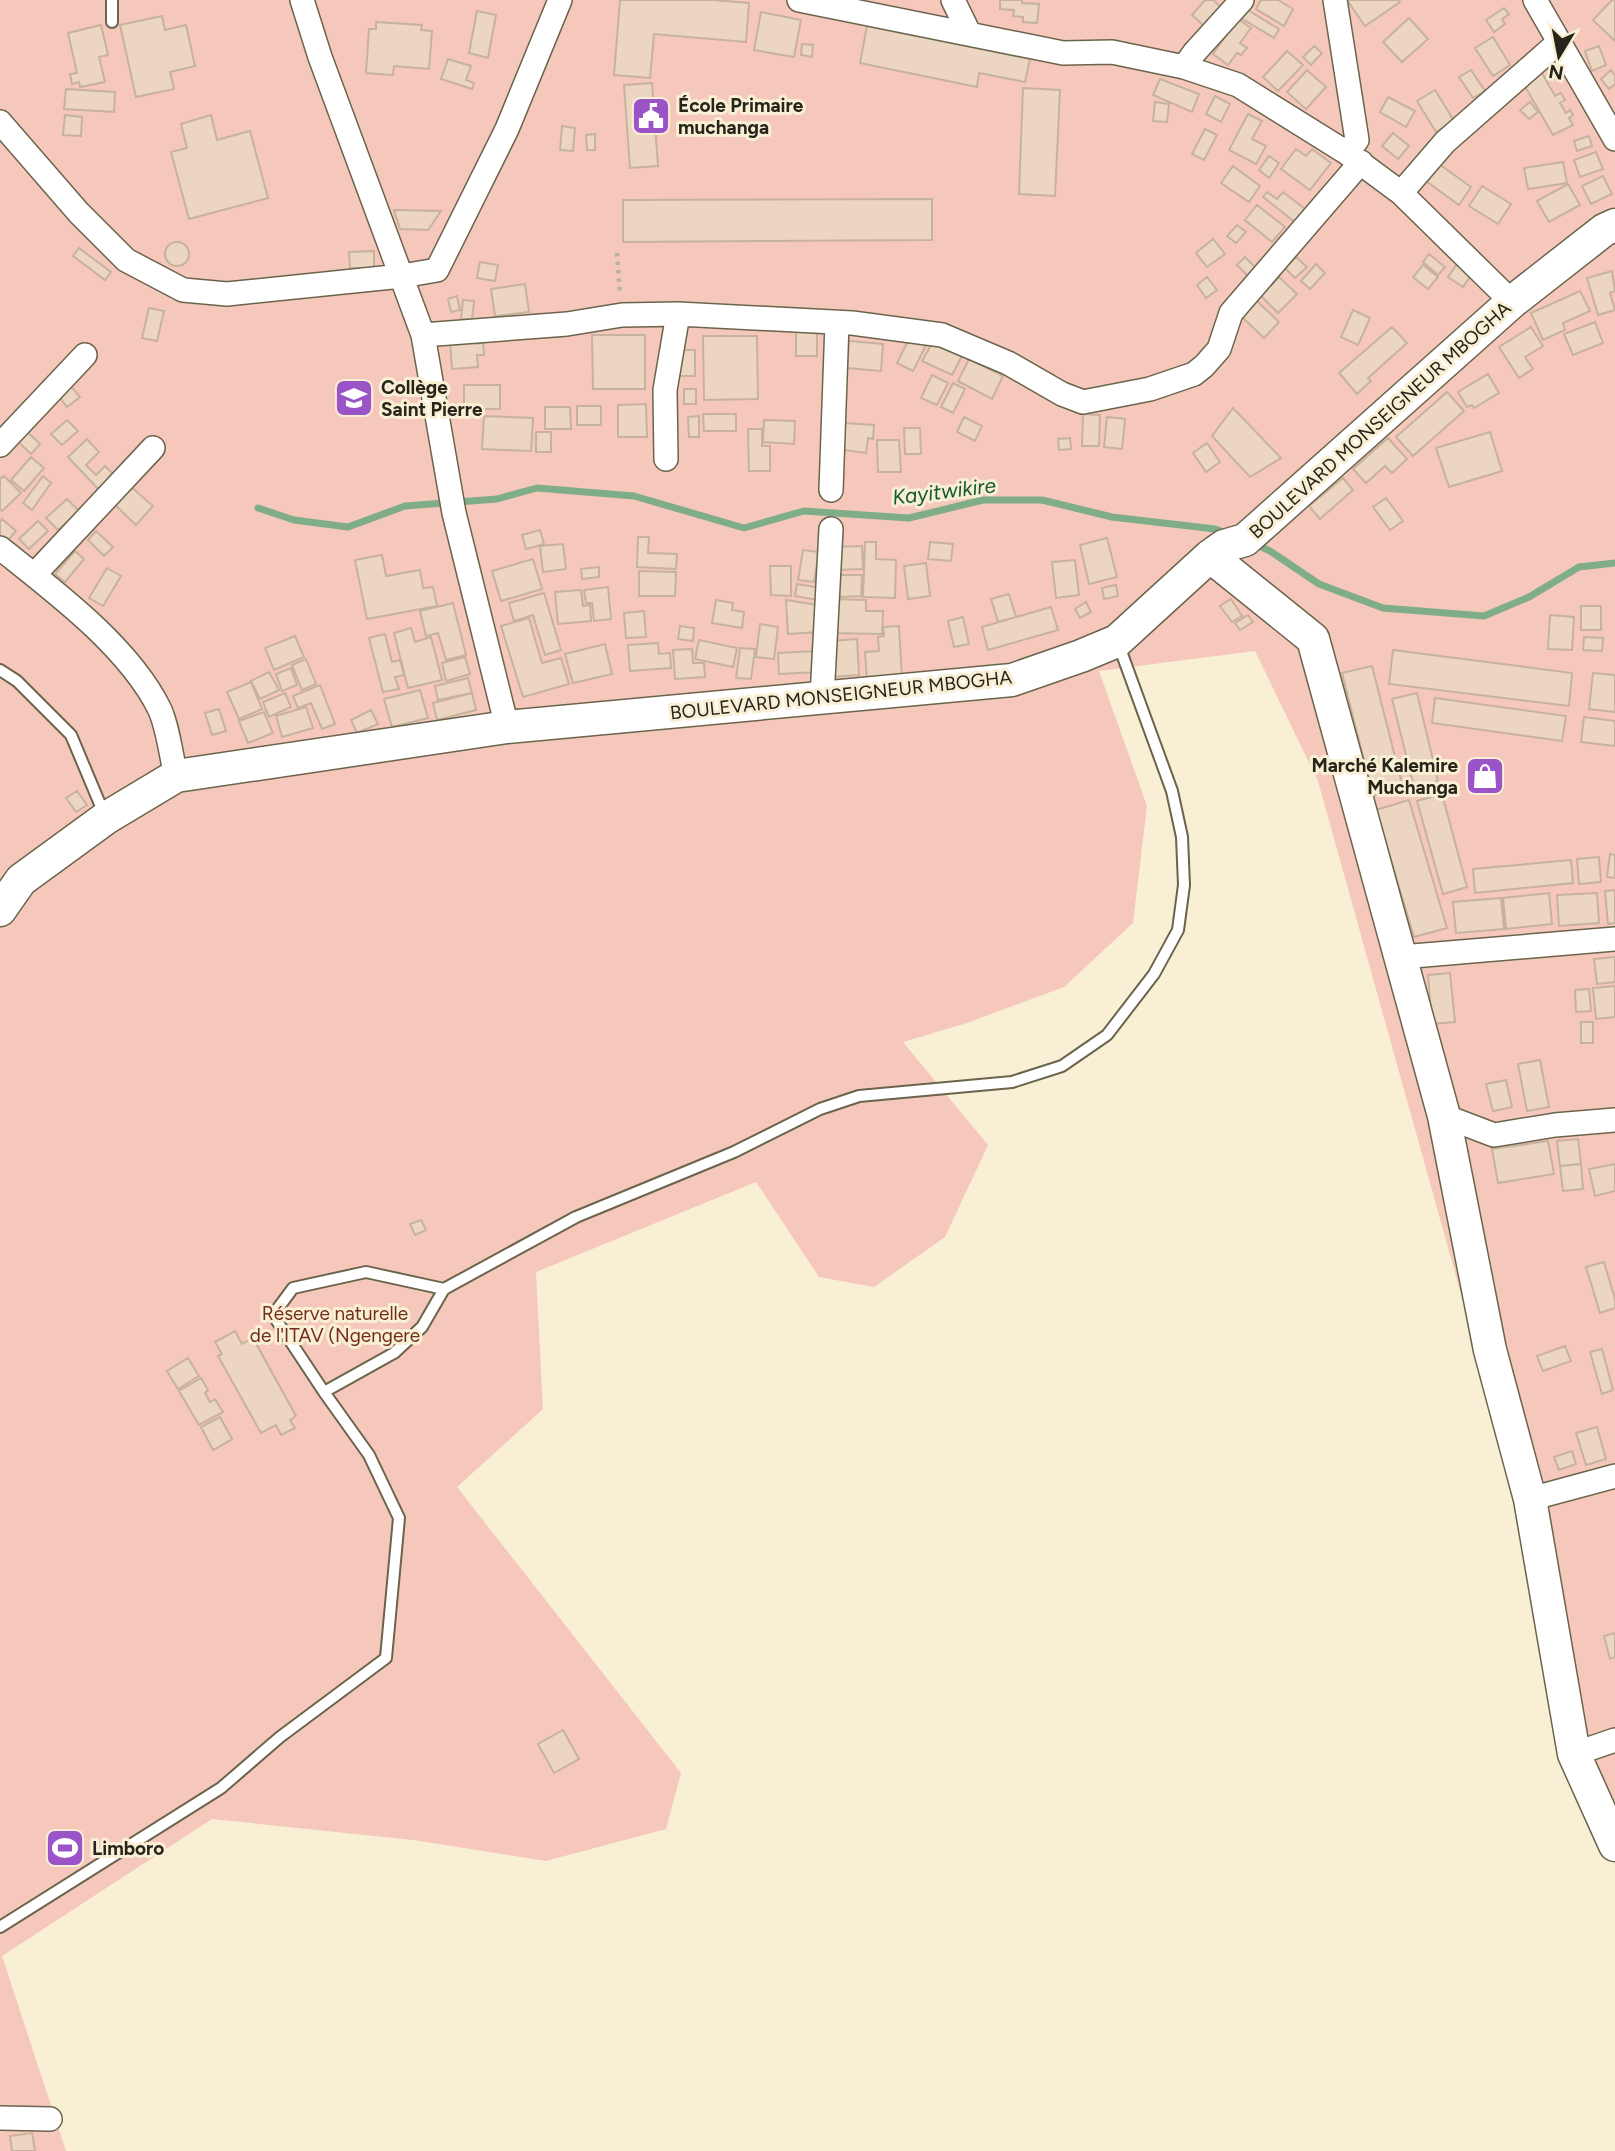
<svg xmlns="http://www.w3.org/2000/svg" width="1615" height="2151" font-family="Figtree,sans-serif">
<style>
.green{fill:#f6c8bc}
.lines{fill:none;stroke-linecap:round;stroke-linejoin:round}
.stream{stroke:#7fad87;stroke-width:7}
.building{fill:#ecd6c2;stroke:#c7b29e;stroke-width:2}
.lane-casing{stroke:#6b644c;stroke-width:14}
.street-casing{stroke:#6b644c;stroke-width:26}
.secondary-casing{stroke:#6b644c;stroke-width:35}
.path{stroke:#b9b29c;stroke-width:4.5;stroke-dasharray:3.5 5;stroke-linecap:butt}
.lane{stroke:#fff;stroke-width:10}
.street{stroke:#fff;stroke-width:23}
.secondary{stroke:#fff;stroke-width:32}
.labels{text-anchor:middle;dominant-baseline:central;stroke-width:6;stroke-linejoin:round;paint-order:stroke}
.poi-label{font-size:19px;font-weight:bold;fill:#27241a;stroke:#f8efd4;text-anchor:start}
.street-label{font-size:19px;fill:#27241a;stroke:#f8efd4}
.park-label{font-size:19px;fill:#732d1b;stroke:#f8efd4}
.water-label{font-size:21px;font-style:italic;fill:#145b2a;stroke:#f8efd4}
</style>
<rect width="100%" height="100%" fill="#f8efd4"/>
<!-- green -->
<path class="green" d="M0,0H1615V1847L1318,781L1255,651L1099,671L1147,806L1133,923L1064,987L967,1023L903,1042L988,1145L945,1237L874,1287L819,1277L756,1182L536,1272L543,1409L457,1487L681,1773L666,1829L546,1861L413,1840L212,1819L2,1956L66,2151H0Z"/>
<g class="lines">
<!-- stream -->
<path class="stream" d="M258,508L294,520L348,527L405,506L497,499L537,488L634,496L744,528L804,511L909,518L983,500H1042L1112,517L1215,529L1229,534
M1253,543L1270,551L1319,584L1383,608L1484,616L1529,597L1579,567L1615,563"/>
</g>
<!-- building -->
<path class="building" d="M620,0H713L749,3L746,42L654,34L650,78L614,75Z
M1000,0H1022V3L1039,4L1037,23L1023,22V17L1013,16L1014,10L1000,9Z
M1205,0H1213L1221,7L1204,26L1192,15Z
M1261,0H1278L1293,9L1284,26L1256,9Z
M1347,0H1398L1400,2L1365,26Z
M1612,0H1615V41L1593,20Z
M1504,8L1509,14L1502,19L1505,24L1494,32L1486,20Z
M1246,9L1279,29L1274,38L1241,18Z
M477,11L496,15L488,58L469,53Z
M761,12L801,20L794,57L754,50Z
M162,16L165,30L186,25L195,66L170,72L174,89L136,97L120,25Z
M1409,18L1428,39L1402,62L1383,42Z
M1238,19L1251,28L1240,43L1247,48L1241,55L1237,53L1228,65L1213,54Z
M376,22L422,25L421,30L432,31L429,69L394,66L393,75L366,73L369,29H376Z
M101,25L108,55L99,57L105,82L80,87L79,82L72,84L70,74L77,73L68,33Z
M867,26L1030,59L1025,82L979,73L977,87L860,63Z
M1493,37L1510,65L1493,76L1475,48Z
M802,44L813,45L812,57L801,55Z
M1314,46L1322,53L1311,65L1303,57Z
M1599,46L1606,65L1592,71L1585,51Z
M1287,51L1303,65L1278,91L1263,77Z
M448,59L471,66L466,80L474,83L472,89L441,79Z
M1307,70L1326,87L1306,109L1287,92Z
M1471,70L1485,91L1473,98L1459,77Z
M1611,70L1615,76V84L1609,89L1601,79Z
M1542,73L1555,96L1561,93L1565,100L1560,103L1566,113L1570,110L1573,115L1569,118L1573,125L1553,135L1523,83Z
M1160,79L1199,94L1192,112L1153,95Z
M652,83L658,166L630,168L624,85Z
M1023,88L1060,90L1055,196L1019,194Z
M66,89L115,92L114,112L64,109Z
M1435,90L1454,121L1436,132L1417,101Z
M1215,96L1230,104L1221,122L1206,114Z
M1388,97L1415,111L1406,127L1380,112Z
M1155,102L1169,104L1167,122L1153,121Z
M1530,102L1538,112L1529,119L1520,110Z
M1248,114L1262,121L1252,139L1266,146L1256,164L1229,150Z
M65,115L82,117L81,136L63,135Z
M211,115L217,140L250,131L268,198L189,219L171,152L187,148L181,124Z
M562,126L575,128L573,151L560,150Z
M1205,129L1217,135L1204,160L1192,154Z
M1393,133L1409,146L1398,159L1382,146Z
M595,134V150H587L586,135Z
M1589,136L1592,146L1577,151L1574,141Z
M1296,149L1306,156L1312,149L1331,163L1310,190L1281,169Z
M1596,152L1603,169L1580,177L1574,160Z
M1269,156L1279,163L1269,178L1259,170Z
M1563,162L1567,183L1528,189L1524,168Z
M1439,164L1471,187L1459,205L1426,181Z
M1233,166L1260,186L1249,202L1221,183Z
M1603,176L1612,194L1591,204L1582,186Z
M1568,184L1580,205L1549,222L1537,201Z
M1482,186L1511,204L1498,224L1469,206Z
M1267,192L1277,199L1283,192L1305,209L1295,222L1263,197Z
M932,199V240L623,242V200Z
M1257,205L1285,227L1272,242L1245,220Z
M394,210L441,211L428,230L400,229Z
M1237,225L1246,232L1236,243L1227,236Z
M1213,239L1225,254L1207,267L1196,253Z
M165 254a12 12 0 1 1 24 0a12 12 0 1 1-24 0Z
M79,248L111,272L105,280L73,256Z
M374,251V268H350L349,252Z
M1429,254L1445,267L1438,275L1423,262Z
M1245,257L1256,268L1248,276L1237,265Z
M1296,257L1307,267L1295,278L1285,268Z
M1459,261L1474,271L1463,287L1448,277Z
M480,262L498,265L495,281L477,278Z
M1316,264L1325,273L1310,289L1301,281Z
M1423,265L1438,277L1428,289L1413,277Z
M1612,271L1615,291L1610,293L1615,310L1598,315L1587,278Z
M1207,277L1217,290L1206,298L1197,285Z
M1279,277L1297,294L1278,313L1261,296Z
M525,284L529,312L495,316L491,289Z
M1580,291L1590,311L1563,323L1565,330L1543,340L1531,313Z
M457,296L460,310L451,312L448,299Z
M463,300L474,301L472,320L461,319Z
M1257,301L1279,322L1264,338L1242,317Z
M149,308L164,311L157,341L142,338Z
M1353,310L1370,318L1358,345L1341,337Z
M1595,322L1603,343L1573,355L1564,334Z
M1392,327L1407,343L1368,378L1371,381L1357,394L1339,373Z
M1531,327L1543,346L1525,357L1533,369L1519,378L1499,347Z
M796,332H817V356H796Z
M592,335H645V389H593Z
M703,336H757L758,399L704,400Z
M910,337L926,345L913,371L897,363Z
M475,339L476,344L483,343L484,355H477L478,367L452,369L450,341Z
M934,340L963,354L952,375L922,361Z
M849,341L883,344L881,371L847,368Z
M677,350H695V376H677Z
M969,359L1003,376L992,399L958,381Z
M1488,374L1499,393L1474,408L1472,405L1467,407L1458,392Z
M932,375L948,383L937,405L921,398Z
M67,381L80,397L67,407L55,391Z
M953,383L965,389L953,413L941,407Z
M464,385H500V409H464Z
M684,389H696V404H684Z
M1447,392L1464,411L1413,456L1396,437Z
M646,404L647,437H618V405Z
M577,406H601V425H577Z
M545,407H570L571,429H545Z
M1233,408L1281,458L1250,477L1212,436Z
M703,414H736V431H704Z
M1083,414L1100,415L1099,446H1082Z
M484,416L533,418L531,451L482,449Z
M699,416V437H689L688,417Z
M964,417L982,426L975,441L957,432Z
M1107,417L1125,419L1122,449L1104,447Z
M67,420L78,431L62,445L51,434Z
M764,420L795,421L794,444L763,442Z
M845,423L874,425L873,439L868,438L866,453L843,450Z
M23,428L40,444L31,454L14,438Z
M904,428H920L921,454H905Z
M748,429H762V446H770V471H749Z
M536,432H551V452H536Z
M1490,432L1502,471L1449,487L1436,448Z
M1070,438L1071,449L1059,450L1058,439Z
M1388,438L1407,459L1392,473L1385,466L1366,483L1353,469Z
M87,439L99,452L86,465L96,475L105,466L115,476L100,491L68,457Z
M877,440H899L901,472H878Z
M1207,443L1220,462L1206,472L1193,453Z
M31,457L44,468L24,491L11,480Z
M4,476L21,493L2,511L0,509V479Z
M43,476L51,483L32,510L23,503Z
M1343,478L1353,490L1320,519L1309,506Z
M129,485L153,506L136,525L113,503Z
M1386,498L1403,521L1390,530L1373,507Z
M67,499L79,511L58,530L46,518Z
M2,519L16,531L2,547L0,546V522Z
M38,521L48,531L29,549L19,539Z
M540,530L544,544L526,549L522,535Z
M96,531L113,547L104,556L88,540Z
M638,537H649L648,553L677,554L676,569L637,567Z
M1107,538L1117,577L1089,584L1080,545Z
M865,542H876V559L896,560L895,598L863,597Z
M930,542L953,544L951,561L928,559Z
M563,544L566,569L543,572L540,546Z
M862,546L863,569L837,570L836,547Z
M803,550L819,552L814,582L798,580Z
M75,551L84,559L65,582L55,574Z
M382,555L386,576L420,570L423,588L433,587L437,606L367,619L355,560Z
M533,559L542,589L501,601L492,571Z
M1075,560L1079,595L1056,598L1052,562Z
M926,563L930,596L908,599L904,566Z
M770,566H791V596L771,595Z
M599,567V577L582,579L581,569Z
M107,568L121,576L103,606L89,598Z
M639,571L676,572L675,596H639Z
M838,575H862L861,596L838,597Z
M797,584L821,588L818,600L795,596Z
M1116,585L1118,596L1104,599L1102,588Z
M608,587L611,619L594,621L592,603H586L584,590Z
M581,590L583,606L590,605L591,621L558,624L555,592Z
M544,593L561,650L545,655L533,615L514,621L509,603Z
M1009,594L1016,617L998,622L991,599Z
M834,599L866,600V611H883L882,634L833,633Z
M1231,599L1242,616L1232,622L1220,606Z
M716,600L733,603L732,610L744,612L742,628L712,623Z
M786,600L818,605L819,632L788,634Z
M1086,602L1091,612L1080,618L1075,609Z
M453,603L466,655L446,660L438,633L426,636L420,611Z
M1581,606H1601V630H1581Z
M1051,607L1058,630L988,650L982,627Z
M644,611L646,637L626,638L624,613Z
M1248,615L1253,622L1240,630L1235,623Z
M1550,615L1574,617L1572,650L1548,649Z
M963,617L969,644L954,647L948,621Z
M529,618L542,663L561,658L569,684L523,697L501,626Z
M760,624L778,627L774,659L756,657Z
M680,626L694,628L693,641L678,639Z
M899,626L902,679L867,681L865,652L879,651L878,637L884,636L883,627Z
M411,628L415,642L431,637L442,680L408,688L394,633Z
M385,634L392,662L400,660L404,675L395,677L399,689L383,692L369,638Z
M295,636L304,657L274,670L265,648Z
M1584,637L1603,638L1602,651L1583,650Z
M857,639L859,675L832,677L830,641Z
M699,640L737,648L733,667L695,659Z
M658,643L659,654L670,653L671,668L630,671L628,645Z
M605,644L612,674L573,683L565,654Z
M740,648L755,649L751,679L736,678Z
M692,649L693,663H704L705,677L675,679L673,650Z
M1393,650L1572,673L1569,706L1389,684Z
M818,651L819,672L779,674L778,653Z
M465,657L470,674L446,681L442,663Z
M306,659L316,684L302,690L292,665Z
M1372,666L1403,788L1373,796L1342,673Z
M291,668L297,685L282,691L276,674Z
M269,672L279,690L260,699L251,681Z
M1593,673L1615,675V712L1589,709Z
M468,678L472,693L438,700L435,686Z
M251,682L262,709L239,719L227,692Z
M320,685L335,724L322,729L311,703L298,708L293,696Z
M420,690L428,718L392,727L384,699Z
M285,693L291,707L269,717L263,702Z
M472,693L476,710L437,720L433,703Z
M1417,693L1438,781L1414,787L1392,699Z
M1435,698L1566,716L1562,741L1432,723Z
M306,707L313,728L282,737L276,716Z
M219,709L226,731L212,735L205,713Z
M371,710L378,724L357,733L351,720Z
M264,712L273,733L248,743L239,721Z
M1584,717L1615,721V746L1581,742Z
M77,791L87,805L76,812L66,798Z
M1442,794L1467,887L1443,894L1417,801Z
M1409,800L1447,928L1414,937L1376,810Z
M1610,854L1615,855V878L1607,877Z
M1599,857L1601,882L1579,884L1577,859Z
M1571,860L1573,883L1475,893L1473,869Z
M1615,890V923L1608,924L1605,891Z
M1549,893L1552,924L1506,929L1503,898Z
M1597,893L1599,923L1559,926L1557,895Z
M1501,898L1504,929L1456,933L1453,902Z
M1615,957V982L1597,984L1594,959Z
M1450,973L1455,1022L1432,1024L1428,975Z
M1615,986V1017L1596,1019L1593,988Z
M1589,989L1591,1011L1576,1012L1575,990Z
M1581,1022H1593V1043H1581Z
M1540,1060L1549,1107L1527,1111L1518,1064Z
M1506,1080L1512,1107L1493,1111L1486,1084Z
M1578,1139L1581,1164L1560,1166L1557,1141Z
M1548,1141L1554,1174L1498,1183L1492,1149Z
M1581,1164L1583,1189L1563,1191L1560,1166Z
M1615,1164V1191L1595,1196L1589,1169Z
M421,1220L426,1230L415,1235L410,1224Z
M1604,1262L1615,1299V1308L1600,1313L1586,1267Z
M235,1331L242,1344L253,1338L296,1416L290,1420L295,1428L281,1435L276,1425L261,1433L218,1356L222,1354L215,1342Z
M1565,1346L1571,1361L1543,1371L1537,1356Z
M1602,1349L1613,1390L1602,1394L1590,1352Z
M188,1358L199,1376L178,1389L167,1371Z
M201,1378L208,1390L205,1393L210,1402L215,1399L223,1412L199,1425L179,1391Z
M220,1417L232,1439L213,1450L201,1427Z
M1597,1427L1606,1459L1586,1465L1576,1433Z
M1572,1451L1576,1464L1559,1470L1554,1457Z
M1615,1633V1657L1610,1659L1604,1636Z
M563,1730L579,1759L554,1773L538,1744Z
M32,2133L35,2151H12L10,2136Z"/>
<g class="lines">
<!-- lane casing -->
<g class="lane-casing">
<path id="lane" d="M112,22V0
M0,670L17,681L71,735L105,816
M324,1392L273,1315L293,1288L366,1272L444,1289
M0,1927L221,1788L280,1737L386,1658L399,1518L369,1455L324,1392L394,1353L422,1327L444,1289L576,1217L734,1152L820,1109L859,1096L1012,1082L1062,1066L1107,1035L1154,974L1178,930L1184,885L1182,837L1172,791L1118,643"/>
</g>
<!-- street casing -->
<g class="street-casing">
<path id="street" d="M302,0L320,57L423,335L454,513L507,727
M799,0L1063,53L1112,52L1184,67L1238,85L1347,153L1401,193L1512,302
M953,0L969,33
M1335,0L1357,140L1347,153
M1535,0L1615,139
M1184,67L1194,53L1242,0
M0,122L79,213L126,260L183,290L227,294L402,276L437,270L507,129L560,0
M1401,193L1445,142L1559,42
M423,335L567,324L622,315L678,314L852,323L942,335L1008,363L1062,394L1083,402L1150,389L1194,374L1204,366L1219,349L1231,313L1361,162
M0,445L85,355
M666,459L665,390L678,314
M831,490L837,323
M0,548C54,591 128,646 159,708C168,726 171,756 176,776
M34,575L153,448
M822,698L831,529
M1401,957L1615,939
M1444,1116L1494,1135L1555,1125L1615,1120
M1530,1499L1615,1476
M1574,1754L1615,1740
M0,2118L50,2119"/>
</g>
<!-- secondary casing -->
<g class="secondary-casing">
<path id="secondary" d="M1210,556L1313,639L1444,1116L1490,1350L1530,1499L1574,1754L1615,1845
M0,910L21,880L106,818L176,776L507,727L1012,680L1081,656L1117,641L1210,556L1224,546L1245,540L1512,302L1604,230L1615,225"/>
</g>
<!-- path -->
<path class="path" d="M617,253L620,293"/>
<!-- lane -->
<use href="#lane" class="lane"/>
<!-- street -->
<use href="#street" class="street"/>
<!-- secondary -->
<use href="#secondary" class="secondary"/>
</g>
<!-- icons -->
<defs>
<g id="civic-square" transform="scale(2.0125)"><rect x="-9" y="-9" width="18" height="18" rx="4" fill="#9b54c8" stroke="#f8efd4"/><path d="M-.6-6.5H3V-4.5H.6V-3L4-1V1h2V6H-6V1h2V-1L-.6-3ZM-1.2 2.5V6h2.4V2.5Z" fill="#fff"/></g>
<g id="school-square" transform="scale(2.0125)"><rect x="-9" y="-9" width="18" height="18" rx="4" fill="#9b54c8" stroke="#f8efd4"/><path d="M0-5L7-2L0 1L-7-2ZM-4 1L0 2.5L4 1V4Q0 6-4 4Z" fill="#fff"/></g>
<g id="shop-square" transform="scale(2.0125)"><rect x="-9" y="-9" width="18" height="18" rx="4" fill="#9b54c8" stroke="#f8efd4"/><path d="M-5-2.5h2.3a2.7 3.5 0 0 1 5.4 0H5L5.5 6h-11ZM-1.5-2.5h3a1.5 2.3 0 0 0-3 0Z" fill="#fff"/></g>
<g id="stadium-square" transform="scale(2.0125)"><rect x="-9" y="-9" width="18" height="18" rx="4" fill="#9b54c8" stroke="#f8efd4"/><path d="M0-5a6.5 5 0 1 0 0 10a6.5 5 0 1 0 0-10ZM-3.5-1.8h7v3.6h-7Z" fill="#fff"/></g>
</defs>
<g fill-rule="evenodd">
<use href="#civic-square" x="651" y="116"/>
<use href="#school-square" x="354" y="398"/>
<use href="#shop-square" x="1485" y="776"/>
<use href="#stadium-square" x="65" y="1848"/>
</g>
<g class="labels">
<!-- poi labels -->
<g class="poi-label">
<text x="678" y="105">École Primaire<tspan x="678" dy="22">muchanga</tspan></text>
<text x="381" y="387">Collège<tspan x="381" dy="22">Saint Pierre</tspan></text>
<text x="1458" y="765" text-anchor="end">Marché Kalemire<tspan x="1458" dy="22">Muchanga</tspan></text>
<text x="92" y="1848">Limboro</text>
</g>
<!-- street labels -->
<g class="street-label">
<text transform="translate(1380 420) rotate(-42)">BOULEVARD MONSEIGNEUR MBOGHA</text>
<text transform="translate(841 695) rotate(-6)">BOULEVARD MONSEIGNEUR MBOGHA</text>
</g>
<!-- park labels -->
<g class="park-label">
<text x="335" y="1313">Réserve naturelle<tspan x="335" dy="22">de l'ITAV (Ngengere</tspan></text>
</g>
<!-- water labels -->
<g class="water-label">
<text transform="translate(944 491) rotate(-7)">Kayitwikire</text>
</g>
</g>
<!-- north arrow -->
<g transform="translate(1559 56) rotate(190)" stroke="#f8efd4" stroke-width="5" paint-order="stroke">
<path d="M0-5L12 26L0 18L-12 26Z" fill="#27241a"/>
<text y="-10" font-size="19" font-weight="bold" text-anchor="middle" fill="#27241a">N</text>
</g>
</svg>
